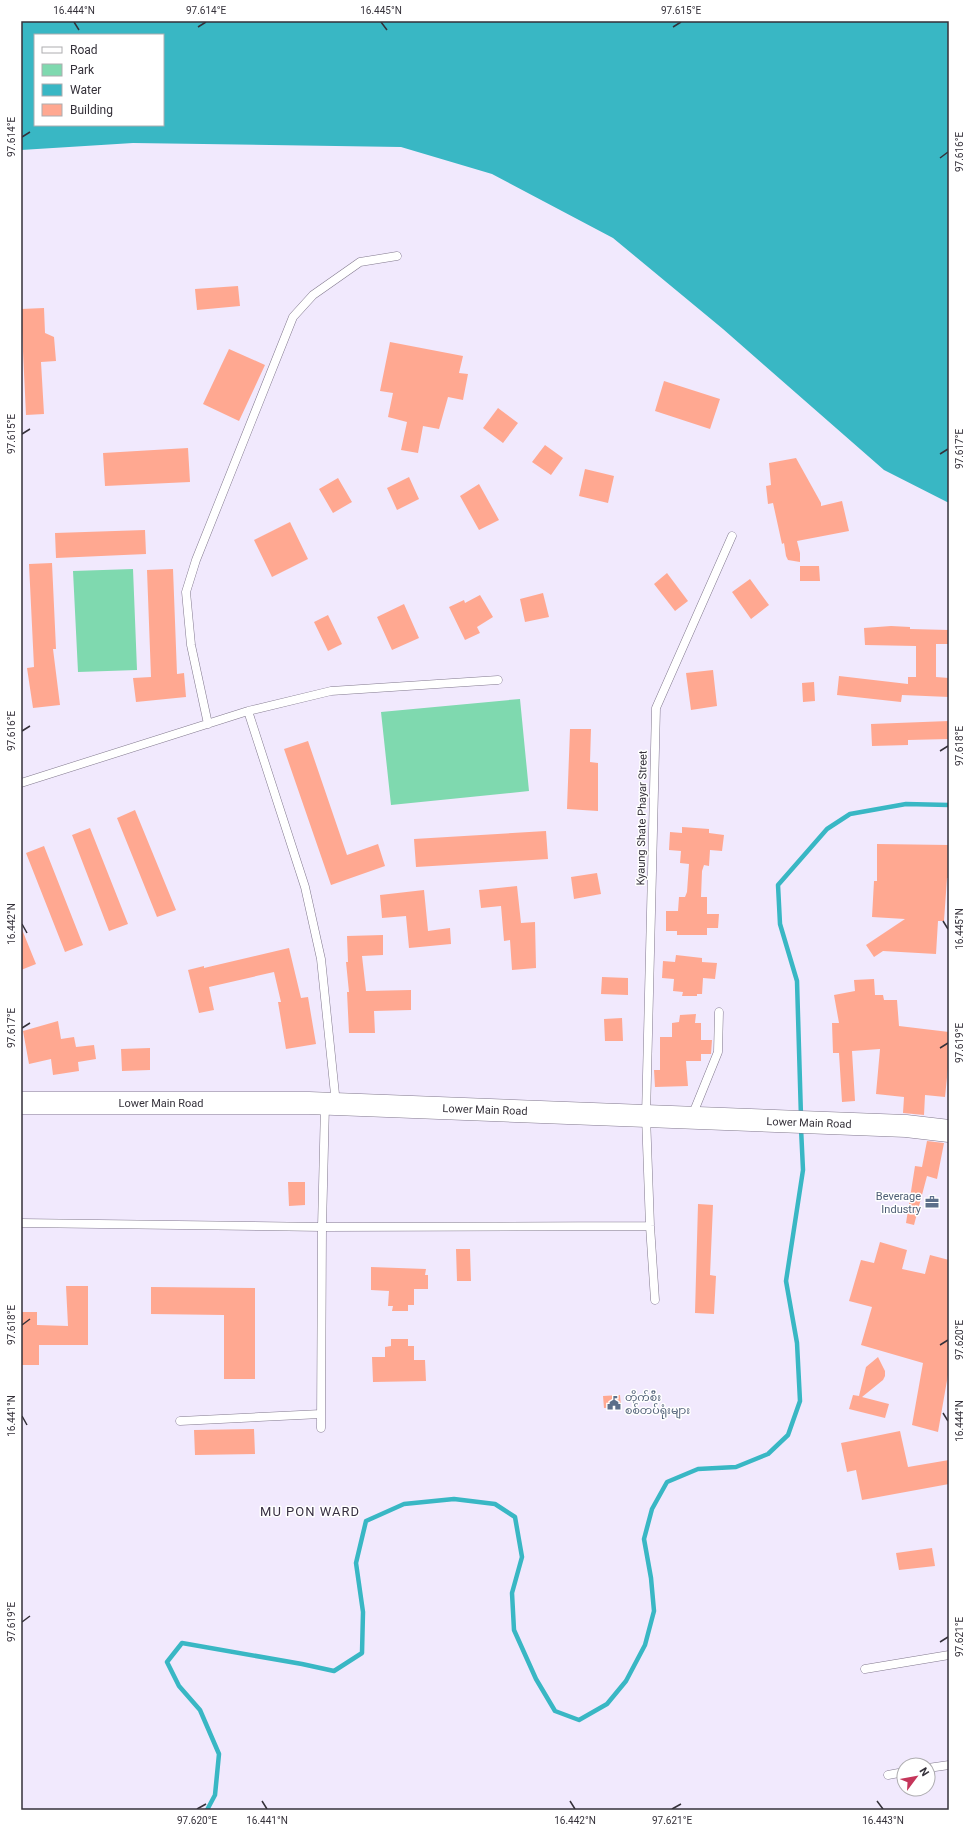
<svg xmlns="http://www.w3.org/2000/svg" width="970" height="1831" font-family="Roboto,'Noto Sans Myanmar',sans-serif">
<style>
.green{fill:#7fd9af}
.water{fill:#39b7c4;fill-rule:evenodd}
.lines{fill:none;stroke-linecap:round;stroke-linejoin:round}
.stream{stroke:#39b7c4;stroke-width:4.5}
.building{fill:#ffa891}
.lane-casing{stroke:#82798e;stroke-width:9}
.secondary-casing{stroke:#82798e;stroke-width:23}
.lane{stroke:#fff;stroke-width:8}
.secondary{stroke:#fff;stroke-width:22}
.ticks{fill:none;stroke:#35313a;stroke-width:1.5}
.labels{text-anchor:middle;dominant-baseline:central;stroke-width:3;stroke-linejoin:round;paint-order:stroke}
.street-label{font-size:11px;fill:#35313a;stroke:#fff}
.service-label{font-size:11px;fill:#4e5e75;stroke:#fff;text-anchor:end}
.quarter-label{font-size:13px;letter-spacing:1px;fill:#383042;stroke:#fff}
.neatline{fill:none;stroke:#35313a;stroke-width:1.5}
.ticks-label{font-size:10px;text-anchor:middle;fill:#35313a}
</style>
<rect width="100%" height="100%" fill="#f1e9fd"/>
<!-- green -->
<path class="green" d="M133,569L137,670L78,672L73,571Z
M520,699L529,791L391,805L381,712Z"/>
<!-- water -->
<path class="water" d="M21,21H949V503L884,470L723,329L613,238L492,174L401,147L133,143L21,150ZM35,35H163V125H35Z"/>
<g class="lines">
<!-- stream -->
<path class="stream" d="M801,1117L797,981L780,924L778,885L827,829L850,814L906,804L949,805
M207,1810L215,1795L219,1754L200,1710L179,1686L167,1662L182,1643L302,1664L334,1671L362,1653L363,1612L356,1563L366,1521L404,1504L454,1499L495,1504L515,1517L522,1557L512,1593L514,1630L536,1679L555,1711L579,1720L607,1704L626,1681L645,1645L654,1611L651,1578L644,1539L652,1509L667,1482L698,1469L736,1467L768,1454L788,1435L800,1401L797,1343L786,1281L803,1170L801,1128"/>
</g>
<!-- building -->
<path class="building" d="M238,286L240,306L197,310L195,289Z
M44,308L45,333L54,337L56,361L41,362L44,414L26,415L21,309Z
M390,342L463,356L459,373L468,374L463,400L448,397L439,429L423,426L418,453L401,450L407,422L388,417L393,393L380,391Z
M229,349L265,365L239,421L203,404Z
M664,381L720,399L710,429L655,411Z
M498,408L518,423L503,443L483,428Z
M545,445L563,458L551,475L532,462Z
M188,448L190,482L105,486L103,453Z
M796,458L821,503V506L842,501L849,531L797,541L800,553V562L788,560L786,556L784,543L782,544L773,503L768,504L766,486L771,485L769,463Z
M585,469L614,476L608,503L579,496Z
M409,477L419,499L397,510L387,488Z
M338,478L352,502L333,513L319,489Z
M479,484L499,520L479,530L460,496Z
M290,522L308,559L272,577L254,540Z
M145,530L146,554L56,558L55,533Z
M52,563L56,649H53L60,705L33,708L27,668L34,667L29,564Z
M800,566H819L820,581H800Z
M173,569L177,674L184,673L186,697L136,702L133,678L151,677L147,570Z
M667,573L688,601L675,611L654,584Z
M750,579L769,605L751,619L732,592Z
M543,593L549,617L525,622L520,599Z
M480,595L493,617L477,627L480,633L465,640L449,607L464,600L465,603Z
M404,604L419,638L392,650L377,617Z
M328,615L342,644L328,651L314,622Z
M891,626L910,627V629L949,630V644H936V677L949,678V697L902,695L901,702L837,695L839,676L908,684V677H916V646L865,645L864,628Z
M713,670L717,706L691,710L686,673Z
M814,682L815,701L803,702L802,683Z
M949,721V739L908,740V745L872,746L871,724Z
M570,729H591L590,762L598,763V811L567,809Z
M308,741L347,855L378,844L385,866L331,885L284,749Z
M135,810L176,910L157,917L117,818Z
M682,827L709,829V833L724,835L722,851L710,850L709,866L704,865L702,871L701,897H707V914H719L718,928H707V935H677V931H666V911H678L679,897H685L687,892L689,864L680,863L681,851L669,850L670,832L682,833Z
M90,828L128,924L109,931L72,835Z
M546,831L548,859L416,867L414,839Z
M877,844L949,845V878H947L944,921H938L936,954L883,951L874,957L866,945L905,919L872,917L874,881H877Z
M44,846L83,945L65,952L26,853Z
M597,873L601,894L574,899L571,877Z
M517,886L521,923L535,922L536,968L512,970L510,940L504,941L501,906L481,908L479,890Z
M424,890L428,931L450,928L451,944L409,948L406,916L382,918L380,895Z
M21,927L36,964L21,970Z
M383,935V955L362,956L366,991L411,990V1010L374,1011L375,1033H349L347,992H349L346,962H348L347,936Z
M289,948L301,998L308,997L316,1044L286,1049L278,1002H281L274,972L209,987L214,1010L199,1013L188,970L204,966V968Z
M676,955L702,958V962L717,963L715,979L703,978L702,994H697V996H682L683,992L673,991L674,979L662,978L663,961L675,962Z
M602,977L628,978V995L601,994Z
M874,979L875,995H883L884,1000H897L899,1026L949,1032V1058L945,1097L925,1095L924,1115L903,1113L904,1097L876,1094L880,1049L852,1051L855,1101L842,1102L839,1053H833L832,1023H839L834,995L855,991L854,980Z
M696,1014L695,1023H701V1040H712L711,1054H701V1061H686L688,1086L655,1087L654,1070H660V1037H672V1023L679,1022L680,1015Z
M622,1018L623,1041H605L604,1019Z
M58,1021L61,1039L74,1037L76,1047L94,1045L96,1059L78,1062L79,1071L53,1075L51,1059L29,1064L23,1031Z
M150,1048V1070L122,1071L121,1049Z
M927,1141L944,1143L937,1179L927,1176L914,1225L906,1223L915,1166L922,1167Z
M288,1182H305V1205L289,1206Z
M698,1204L713,1205L710,1275L716,1276L714,1314L695,1313Z
M880,1242L907,1250L902,1269L925,1274L930,1255L949,1260V1369L938,1432L912,1425L923,1363L861,1345L872,1307L849,1301L861,1260L874,1263Z
M456,1249H470L471,1281H457Z
M371,1267L426,1269L425,1275H428V1289H414V1305H408V1311H392L393,1306H388L389,1291L371,1290Z
M66,1286H88V1345H39V1365H21V1312H37V1325L68,1326Z
M151,1287L255,1288V1379H224V1315L151,1314Z
M391,1339H408V1346H414V1360H425L426,1381L373,1382L372,1357H385V1347L391,1346Z
M878,1357L885,1371V1376L883,1380L862,1397L889,1404L885,1418L849,1409L853,1395L859,1396L866,1367Z
M620,1395L621,1407L604,1408L603,1396Z
M254,1429L255,1454L195,1455L194,1430Z
M900,1431L908,1467L949,1460V1484L862,1500L856,1470L847,1472L841,1443Z
M932,1548L935,1566L899,1570L896,1553Z"/>
<g class="lines">
<!-- lane casing -->
<g class="lane-casing">
<path id="lane" d="M248,711L305,887L321,959L336,1104
M208,724L191,645L186,592L196,560L293,317L313,295L360,262L397,256
M21,783L248,711L331,691L498,680
M692,1116L718,1052L719,1012
M21,1223L322,1227L650,1226
M655,1300L650,1226L646,1116L656,708L732,536
M180,1421L321,1414
M321,1428L322,1227L325,1105
M865,1669L949,1655
M928,1768L949,1765
M888,1775L904,1772"/>
</g>
<!-- secondary casing -->
<g class="secondary-casing">
<path id="secondary" d="M21,1103H309L906,1126L949,1131"/>
</g>
<!-- lane -->
<use href="#lane" class="lane"/>
<!-- secondary -->
<use href="#secondary" class="secondary"/>
</g>
<!-- ticks -->
<path class="ticks" d="M74,22L79,30M381,22L387,30M198,27L206,22M673,27L681,22M22,137L30,132M940,158L948,152M22,434L30,429M940,454L948,449M22,731L30,726M940,751L948,746M943,921L948,929M22,924L27,933M22,1028L30,1023M940,1048L948,1043M22,1325L30,1319M940,1345L948,1340M943,1413L948,1421M22,1416L27,1425M22,1622L30,1616M940,1642L948,1637M262,1801L267,1809M570,1801L575,1809M877,1801L883,1809M197,1809L206,1804M672,1809L681,1804"/>
<!-- icons -->
<defs>
<g id="office-bare" transform="scale(1.08)"><path d="M-6-3h4V-5.5h4V-3h4V5H-6ZM-1-4.5V-3h2v-1.5ZM-6 0V1H6V0Z" fill="#5c6f8a" stroke="#fff" stroke-width="2.5" paint-order="stroke"/></g>
<g id="civic-bare" transform="scale(1.08)"><path d="M-.6-6.5H3V-4.5H.6V-3L4-1V1h2V6H-6V1h2V-1L-.6-3ZM-1.2 2.5V6h2.4V2.5Z" fill="#5c6f8a" stroke="#fff" stroke-width="2.5" paint-order="stroke"/></g>
</defs>
<g fill-rule="evenodd">
<use href="#office-bare" x="932" y="1202"/>
<use href="#civic-bare" x="614" y="1403"/>
</g>
<g class="labels">
<!-- street labels -->
<g class="street-label">
<text transform="translate(642 818) rotate(-89)">Kyaung Shate Phayar Street</text>
<text x="161" y="1103">Lower Main Road</text>
<text transform="translate(485 1110) rotate(2)">Lower Main Road</text>
<text transform="translate(809 1123) rotate(2)">Lower Main Road</text>
</g>
<!-- service labels -->
<g class="service-label">
<text x="921" y="1196">Beverage<tspan x="921" dy="13">Industry</tspan></text>
<text x="625" y="1397" text-anchor="start">တိုက်စီး<tspan x="625" dy="13">စစ်တပ်ရုံးများ</tspan></text>
</g>
<!-- quarter labels -->
<g class="quarter-label">
<text x="310" y="1511">MU PON WARD</text>
</g>
</g>
<!-- border -->
<rect width="970" height="1831" fill="none" stroke="#ffffff" stroke-width="44"/>
<!-- legend -->
<rect x="34" y="34" width="130" height="92" fill="#ffffff" stroke="#aeadb0"/>
<rect x="42" y="47" width="20" height="6" fill="#ffffff" stroke="#aeadb0"/>
<text x="70" y="54" font-size="12" fill="#35313a">Road</text>
<rect x="42" y="64" width="20" height="12" fill="#7fd9af" stroke="#aeadb0"/>
<text x="70" y="74" font-size="12" fill="#35313a">Park</text>
<rect x="42" y="84" width="20" height="12" fill="#39b7c4" stroke="#aeadb0"/>
<text x="70" y="94" font-size="12" fill="#35313a">Water</text>
<rect x="42" y="104" width="20" height="12" fill="#ffa891" stroke="#aeadb0"/>
<text x="70" y="114" font-size="12" fill="#35313a">Building</text>
<!-- north arrow -->
<g transform="translate(916 1777) rotate(58)"><circle r="19" fill="#ffffff" stroke="#aeadb0"/>
<path d="M0-3L7 15L0 10L-7 15Z" fill="#c5355a"/>
<text y="-6" font-size="11" font-weight="bold" text-anchor="middle" fill="#35313a">N</text>
</g>
<rect x="22" y="22" width="926" height="1787" class="neatline"/>
<g class="ticks-label">
<text x="74" y="14">16.444°N</text>
<text x="206" y="14">97.614°E</text>
<text x="381" y="14">16.445°N</text>
<text x="681" y="14">97.615°E</text>
<text transform="translate(11 137) rotate(-90)" y="4">97.614°E</text>
<text transform="translate(959 152) rotate(-90)" y="4">97.616°E</text>
<text transform="translate(11 434) rotate(-90)" y="4">97.615°E</text>
<text transform="translate(959 449) rotate(-90)" y="4">97.617°E</text>
<text transform="translate(11 731) rotate(-90)" y="4">97.616°E</text>
<text transform="translate(959 746) rotate(-90)" y="4">97.618°E</text>
<text transform="translate(11 924) rotate(-90)" y="4">16.442°N</text>
<text transform="translate(959 929) rotate(-90)" y="4">16.445°N</text>
<text transform="translate(11 1028) rotate(-90)" y="4">97.617°E</text>
<text transform="translate(959 1043) rotate(-90)" y="4">97.619°E</text>
<text transform="translate(11 1325) rotate(-90)" y="4">97.618°E</text>
<text transform="translate(959 1340) rotate(-90)" y="4">97.620°E</text>
<text transform="translate(11 1416) rotate(-90)" y="4">16.441°N</text>
<text transform="translate(959 1421) rotate(-90)" y="4">16.444°N</text>
<text transform="translate(11 1622) rotate(-90)" y="4">97.619°E</text>
<text transform="translate(959 1637) rotate(-90)" y="4">97.621°E</text>
<text x="197" y="1824">97.620°E</text>
<text x="267" y="1824">16.441°N</text>
<text x="575" y="1824">16.442°N</text>
<text x="672" y="1824">97.621°E</text>
<text x="883" y="1824">16.443°N</text>
</g>
</svg>
